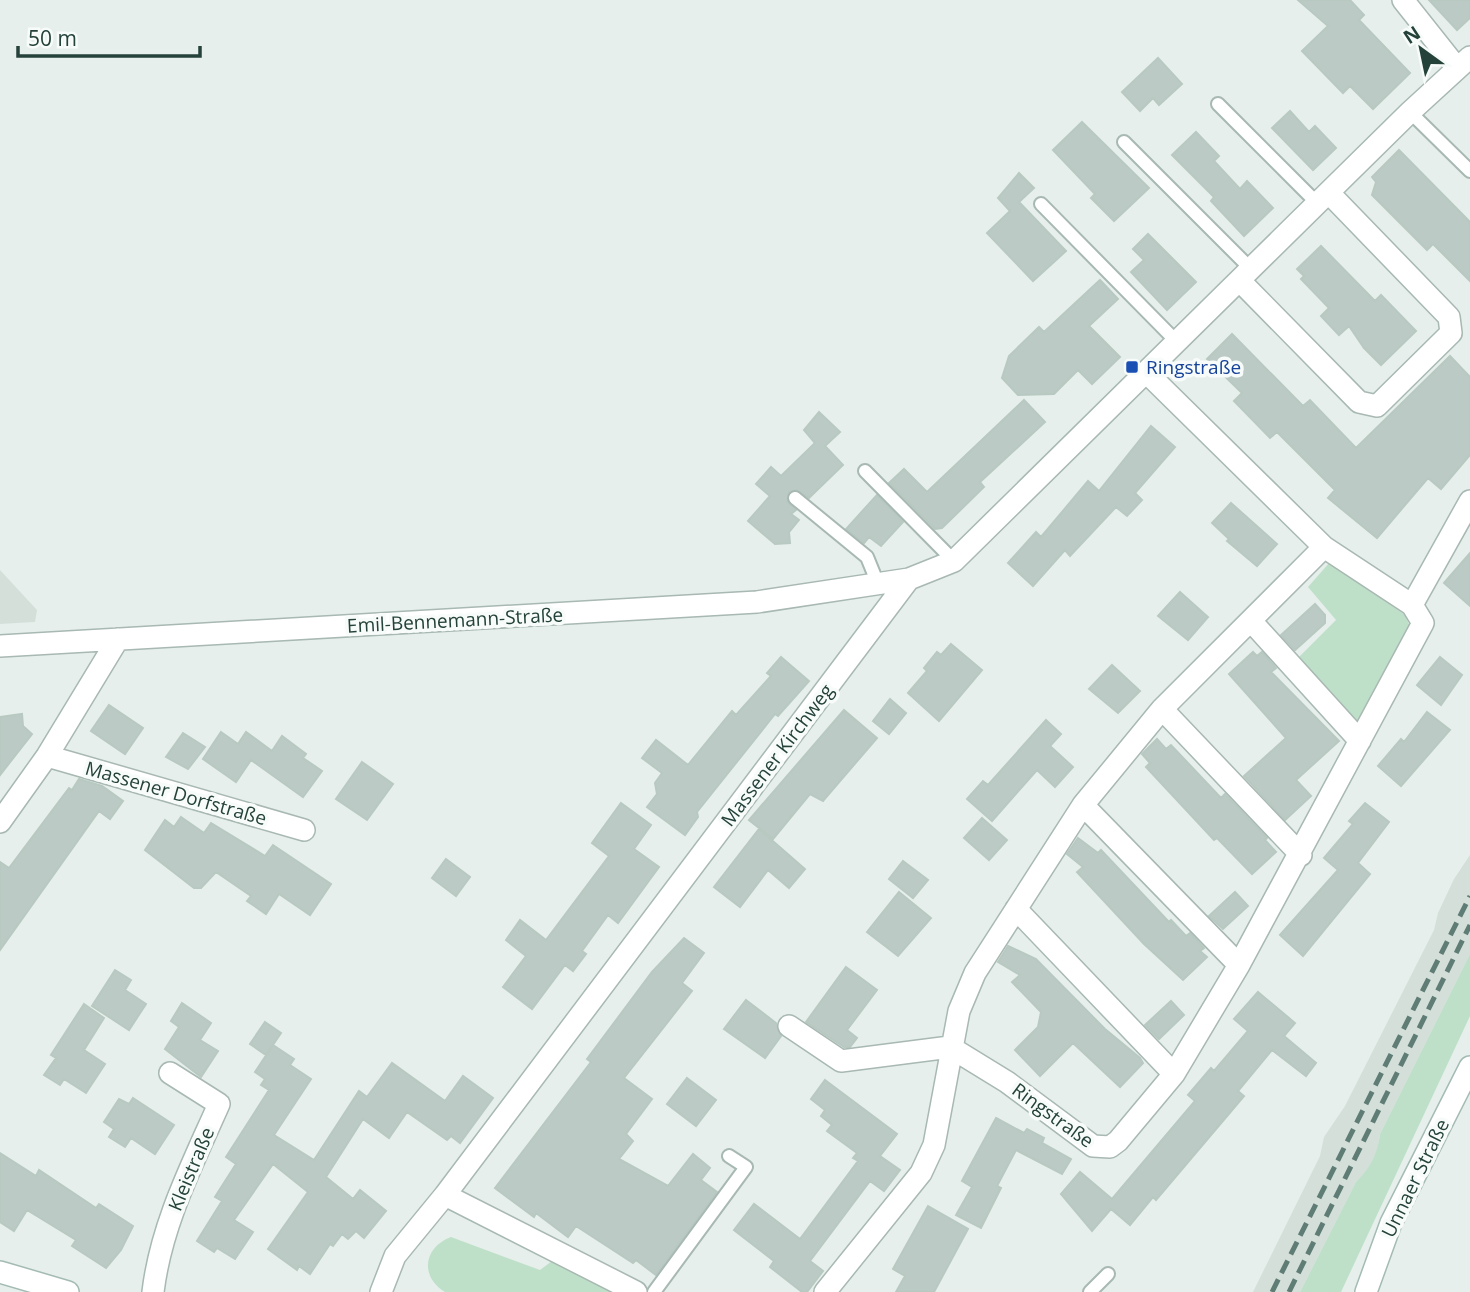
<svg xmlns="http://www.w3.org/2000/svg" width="1470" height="1292" font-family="'Open Sans',sans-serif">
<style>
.built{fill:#d4dfda}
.green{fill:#bfe0c8}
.building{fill:#bbcac4;stroke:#b8c9c2;stroke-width:2}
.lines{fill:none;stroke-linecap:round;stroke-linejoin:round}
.service-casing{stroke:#a8b8b2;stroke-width:16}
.minor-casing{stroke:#a8b8b2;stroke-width:24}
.secondary-casing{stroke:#a4bbb3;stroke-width:24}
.service{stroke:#fff;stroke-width:12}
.minor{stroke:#fff;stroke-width:21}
.secondary{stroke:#fff;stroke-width:21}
.rail{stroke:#5f7d75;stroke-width:5;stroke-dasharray:14 7;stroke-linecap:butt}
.transit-dot{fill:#1a4fb4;stroke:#f7fbf9;stroke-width:2.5}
.labels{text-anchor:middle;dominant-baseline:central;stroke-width:7;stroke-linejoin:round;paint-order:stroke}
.transit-label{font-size:19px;fill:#164399;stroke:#f7fbf9;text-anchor:start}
.street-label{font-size:19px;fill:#24423a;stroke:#f7fbf9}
</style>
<rect width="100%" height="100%" fill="#e6efeb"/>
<!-- built -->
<path class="built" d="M0,570L37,610L35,622L0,624Z
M1470,855V954L1380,1134L1377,1152L1369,1169L1356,1182L1300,1292H1253L1320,1156L1324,1137L1345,1106L1434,930L1438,913L1454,879Z"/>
<!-- green -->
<path class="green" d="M1330,562L1405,615L1411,629L1357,724L1297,659L1336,620L1308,587Z
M1470,954V1016L1341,1292H1300L1356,1182C1371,1167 1377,1155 1380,1134Z
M451,1237L540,1270L552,1261L611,1292H445C419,1276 424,1247 451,1237Z"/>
<!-- building -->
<path class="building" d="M1298,0H1350L1364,15L1359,20L1410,73L1373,109L1350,86L1343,93L1302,51L1328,26Z
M1429,0H1470V18L1457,30Z
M1158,58L1182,84L1159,105L1153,98L1140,111L1122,92Z
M1290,111L1309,132L1315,126L1336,148L1313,170L1272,128Z
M1082,122L1149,188L1114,221L1091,198L1095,194L1053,150Z
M1196,132L1219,156L1214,161L1240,189L1247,181L1273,208L1244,236L1211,201L1214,197L1172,155Z
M1399,150L1470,222V281L1433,244L1427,250L1372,195L1376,182L1372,177Z
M1019,173L1034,188L1019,202L1066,251L1033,281L987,233L1010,211L998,198Z
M1148,234L1196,282L1167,310L1131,272L1144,260L1133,249Z
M1321,246L1375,301L1381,295L1416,331L1381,365L1364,348L1349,326L1339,335L1321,316L1329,308L1301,279L1304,276L1297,269Z
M1100,280L1118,299L1089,326L1120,357L1092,384L1078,370L1054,394L1018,395L1002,378L1009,356L1039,327L1044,332Z
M1232,334L1303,406L1310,400L1356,448L1450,356L1470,377V455L1441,489L1428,478L1377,538L1328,498L1335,490L1277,432L1270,438L1234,401L1242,393L1207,359Z
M1024,400L1045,422L980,482L984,487L942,528L935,529L889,483L904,469L927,492Z
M819,412L840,432L825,446L843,465L809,498L797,490L789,492L787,502L796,510L791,514L799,520L789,532L790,543L775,544L748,521L770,496L756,484L771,467L781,476L815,443L804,430Z
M1151,426L1175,447L1135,493L1142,500L1127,516L1116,507L1070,556L1065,550L1033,586L1008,563L1036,532L1041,537L1088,481L1099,491Z
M877,495L903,522L881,546L869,537L864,543L846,529Z
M1231,503L1277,544L1257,566L1227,541L1229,539L1212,523Z
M1470,553V606L1444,583Z
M1180,592L1208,617L1188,640L1158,616Z
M1315,604L1325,615V623L1295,650L1281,635Z
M951,644L982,670L939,721L908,693L927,671L924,668L937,652L941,655Z
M1253,652L1257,656L1262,652L1276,668L1271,672L1339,741L1296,780L1311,796L1285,820L1244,776L1286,738L1229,674Z
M781,657L809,681L778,716L775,714L697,812L698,817L685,835L647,807L657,794L655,783L662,773L642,758L656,740L688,765L732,711L736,715L771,676L767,673Z
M1440,657L1462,675L1441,705L1417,685Z
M1112,665L1140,691L1118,713L1089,689Z
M890,699L906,713L889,734L873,721Z
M109,705L143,728L125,754L91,731Z
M844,710L877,738L823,801L810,794L773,839L749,820Z
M1427,712L1450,730L1401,786L1378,766L1401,739L1404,742Z
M22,714L23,726L32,734L0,775V717Z
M1046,720L1061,734L1050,746L1073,767L1055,787L1037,770L992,821L967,799L983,781L988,785Z
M221,732L238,744L246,732L272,751L282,736L306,754L303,758L322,771L303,797L251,760L236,782L203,759Z
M183,733L205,747L188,769L166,757Z
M1157,739L1166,749L1171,745L1221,798L1225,794L1267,838L1265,840L1276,852L1252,874L1217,838L1214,840L1146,767L1150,763L1142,754Z
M362,762L393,784L367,820L336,799Z
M79,779L102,786L123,801L110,819L99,811L0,950V862L9,868L69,788L72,790Z
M621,803L651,825L634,849L659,867L618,923L608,915L582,951L586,954L573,971L565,965L532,1009L503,987L526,956L506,940L520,920L546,940L609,856L592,843Z
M1365,803L1389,822L1358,863L1370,874L1303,956L1280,935L1338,870L1324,858L1353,824L1349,821Z
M181,817L204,833L211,823L265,856L273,845L331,884L310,915L279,894L266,914L247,901L251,896L216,872L201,888H194L145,850L165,820L174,827Z
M982,818L1007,840L989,860L964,838Z
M759,829L805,869L789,888L768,870L740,907L714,887Z
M1078,838L1098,853L1101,850L1169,922L1171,920L1186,936L1190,933L1204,948L1200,951L1207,957L1183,980L1144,944L1077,872L1083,867L1067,854Z
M446,859L470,877L456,896L432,878Z
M903,861L928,880L913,898L889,879Z
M899,892L931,918L898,956L867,932Z
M1235,892L1248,906L1223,929L1209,916Z
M684,938L704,953L682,983L692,991L624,1078L652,1099L626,1134L633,1141L619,1159L668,1186L693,1154L710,1168L701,1180L717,1192L656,1275L636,1260L633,1263L576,1226L568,1237L536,1213L534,1217L495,1188L591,1062L587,1059L652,972Z
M1008,946L1036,959L1105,1029L1140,1058L1143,1063L1120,1087L1073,1043L1040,1076L1015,1050L1038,1027L1041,1012L1012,982L1020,975L998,962Z
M846,967L877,990L847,1030L857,1038L850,1047H844L806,1022Z
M115,970L131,980L125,990L146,1004L129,1030L92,1006Z
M1258,992L1295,1023L1284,1036L1316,1063L1306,1076L1272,1050L1238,1091L1244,1096L1156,1200L1153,1197L1130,1225L1111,1209L1092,1231L1061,1194L1080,1172L1112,1199L1195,1101L1188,1095L1211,1068L1214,1071L1248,1031L1234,1019Z
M746,1000L776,1023L781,1036L765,1058L724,1029Z
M1171,1001L1184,1015L1159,1039L1145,1025Z
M182,1003L211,1023L200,1040L218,1051L201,1077L165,1049L179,1027L171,1021Z
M84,1004L104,1018L84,1050L105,1064L86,1093L64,1079L60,1085L44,1075L56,1058L51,1055Z
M265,1022L281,1033L266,1055L250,1044Z
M273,1045L294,1059L290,1065L311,1079L274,1135L314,1160L359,1091L367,1097L392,1063L445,1101L463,1076L493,1098L460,1143L451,1136L447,1140L407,1112L389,1138L363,1119L326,1177L353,1199L360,1190L386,1211L364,1238L356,1231L348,1239L342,1234L333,1246L330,1244L310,1274L299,1266L297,1270L268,1249L308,1192L273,1164L234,1220L253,1232L235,1259L217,1248L214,1252L197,1241L222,1201L215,1197L236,1164L226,1157L269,1090L261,1085L265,1079L255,1072Z
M687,1078L716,1100L696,1126L667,1104Z
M825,1080L897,1134L880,1156L900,1170L884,1191L870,1181L810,1261L823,1271L807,1292H802L770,1267L774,1261L734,1230L754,1204L800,1239L858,1161L853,1158L857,1153L827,1131L832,1125L821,1116L825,1110L811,1099Z
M133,1098L174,1125L155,1154L131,1138L125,1147L109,1137L114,1129L104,1122L119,1099L129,1104Z
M996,1118L1024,1133L1027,1129L1044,1138L1042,1143L1071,1159L1062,1174L1016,1150L997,1186L1001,1188L981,1228L956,1215L972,1187L962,1181Z
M0,1153L36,1176L39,1170L96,1208L99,1204L133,1226L121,1250L106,1268L72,1246L76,1240L27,1210L14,1231L0,1222Z
M928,1206L968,1229L934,1292H896L905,1276L893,1269Z"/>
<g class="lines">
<!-- service casing -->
<g class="service-casing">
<path id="service" d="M1218,104L1318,204
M1410,112L1470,171
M1124,142L1252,270
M1041,204L1176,341
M865,471L954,561
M795,498L867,557L878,584
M654,1292L746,1167L729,1156
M1090,1292L1108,1274"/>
</g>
<!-- minor casing -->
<g class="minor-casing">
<path id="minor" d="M1403,0L1457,68
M1240,281L1359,402L1377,406L1451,333L1449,317L1329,193
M1324,547L1412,605
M1251,621L1360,741
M0,646L757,602L909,579
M1162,709L1301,855
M47,756L304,830
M1083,805L1239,965
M0,822L47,756L118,639
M1016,909L1174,1074
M789,1026L841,1061L950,1047L1007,1082L1093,1146L1110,1147L1118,1141L1174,1074L1239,965L1423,623L1412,605L1470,501
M445,1195L636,1292
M153,1292C161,1225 192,1165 219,1104L170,1073
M381,1292L395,1256L445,1195L909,579L954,561L1410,112L1470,57
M825,1292L921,1173L934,1145L959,1011L975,973L1083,805L1162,709L1324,547L1146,372"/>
</g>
<!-- secondary casing -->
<g class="secondary-casing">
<path id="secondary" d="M0,1272L68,1292
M1366,1292L1391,1223L1470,1067"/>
</g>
<!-- service -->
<use href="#service" class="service"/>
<!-- minor -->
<use href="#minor" class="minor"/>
<!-- secondary -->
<use href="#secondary" class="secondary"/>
<!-- rail -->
<path class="rail" d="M1272,1292L1470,896
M1289,1292L1470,925"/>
</g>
<!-- markers -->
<rect class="transit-dot" x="1125" y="360" width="14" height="14" rx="3.5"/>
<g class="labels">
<!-- transit labels -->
<g class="transit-label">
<text x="1146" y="367">Ringstraße</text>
</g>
<!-- street labels -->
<g class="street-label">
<text transform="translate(455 620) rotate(-3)">Emil-Bennemann-Straße</text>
<text transform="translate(777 755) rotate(-53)">Massener Kirchweg</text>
<text transform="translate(176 793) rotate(16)">Massener Dorfstraße</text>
<text transform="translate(1053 1115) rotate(36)">Ringstraße</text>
<text transform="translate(191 1169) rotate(-67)">Kleistraße</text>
<text transform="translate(1415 1178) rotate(-64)">Unnaer Straße</text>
</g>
</g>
<!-- north arrow -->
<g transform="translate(1421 49) rotate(327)" stroke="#f7fbf9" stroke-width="5" paint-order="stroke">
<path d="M0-5L12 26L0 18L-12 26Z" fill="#24423a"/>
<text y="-10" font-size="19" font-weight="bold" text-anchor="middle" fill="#24423a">N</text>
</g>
<!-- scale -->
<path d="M18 46v10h182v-10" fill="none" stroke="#24423a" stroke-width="3.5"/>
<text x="28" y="46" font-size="21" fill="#24423a" stroke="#f7fbf9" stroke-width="5" paint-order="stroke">50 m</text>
</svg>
